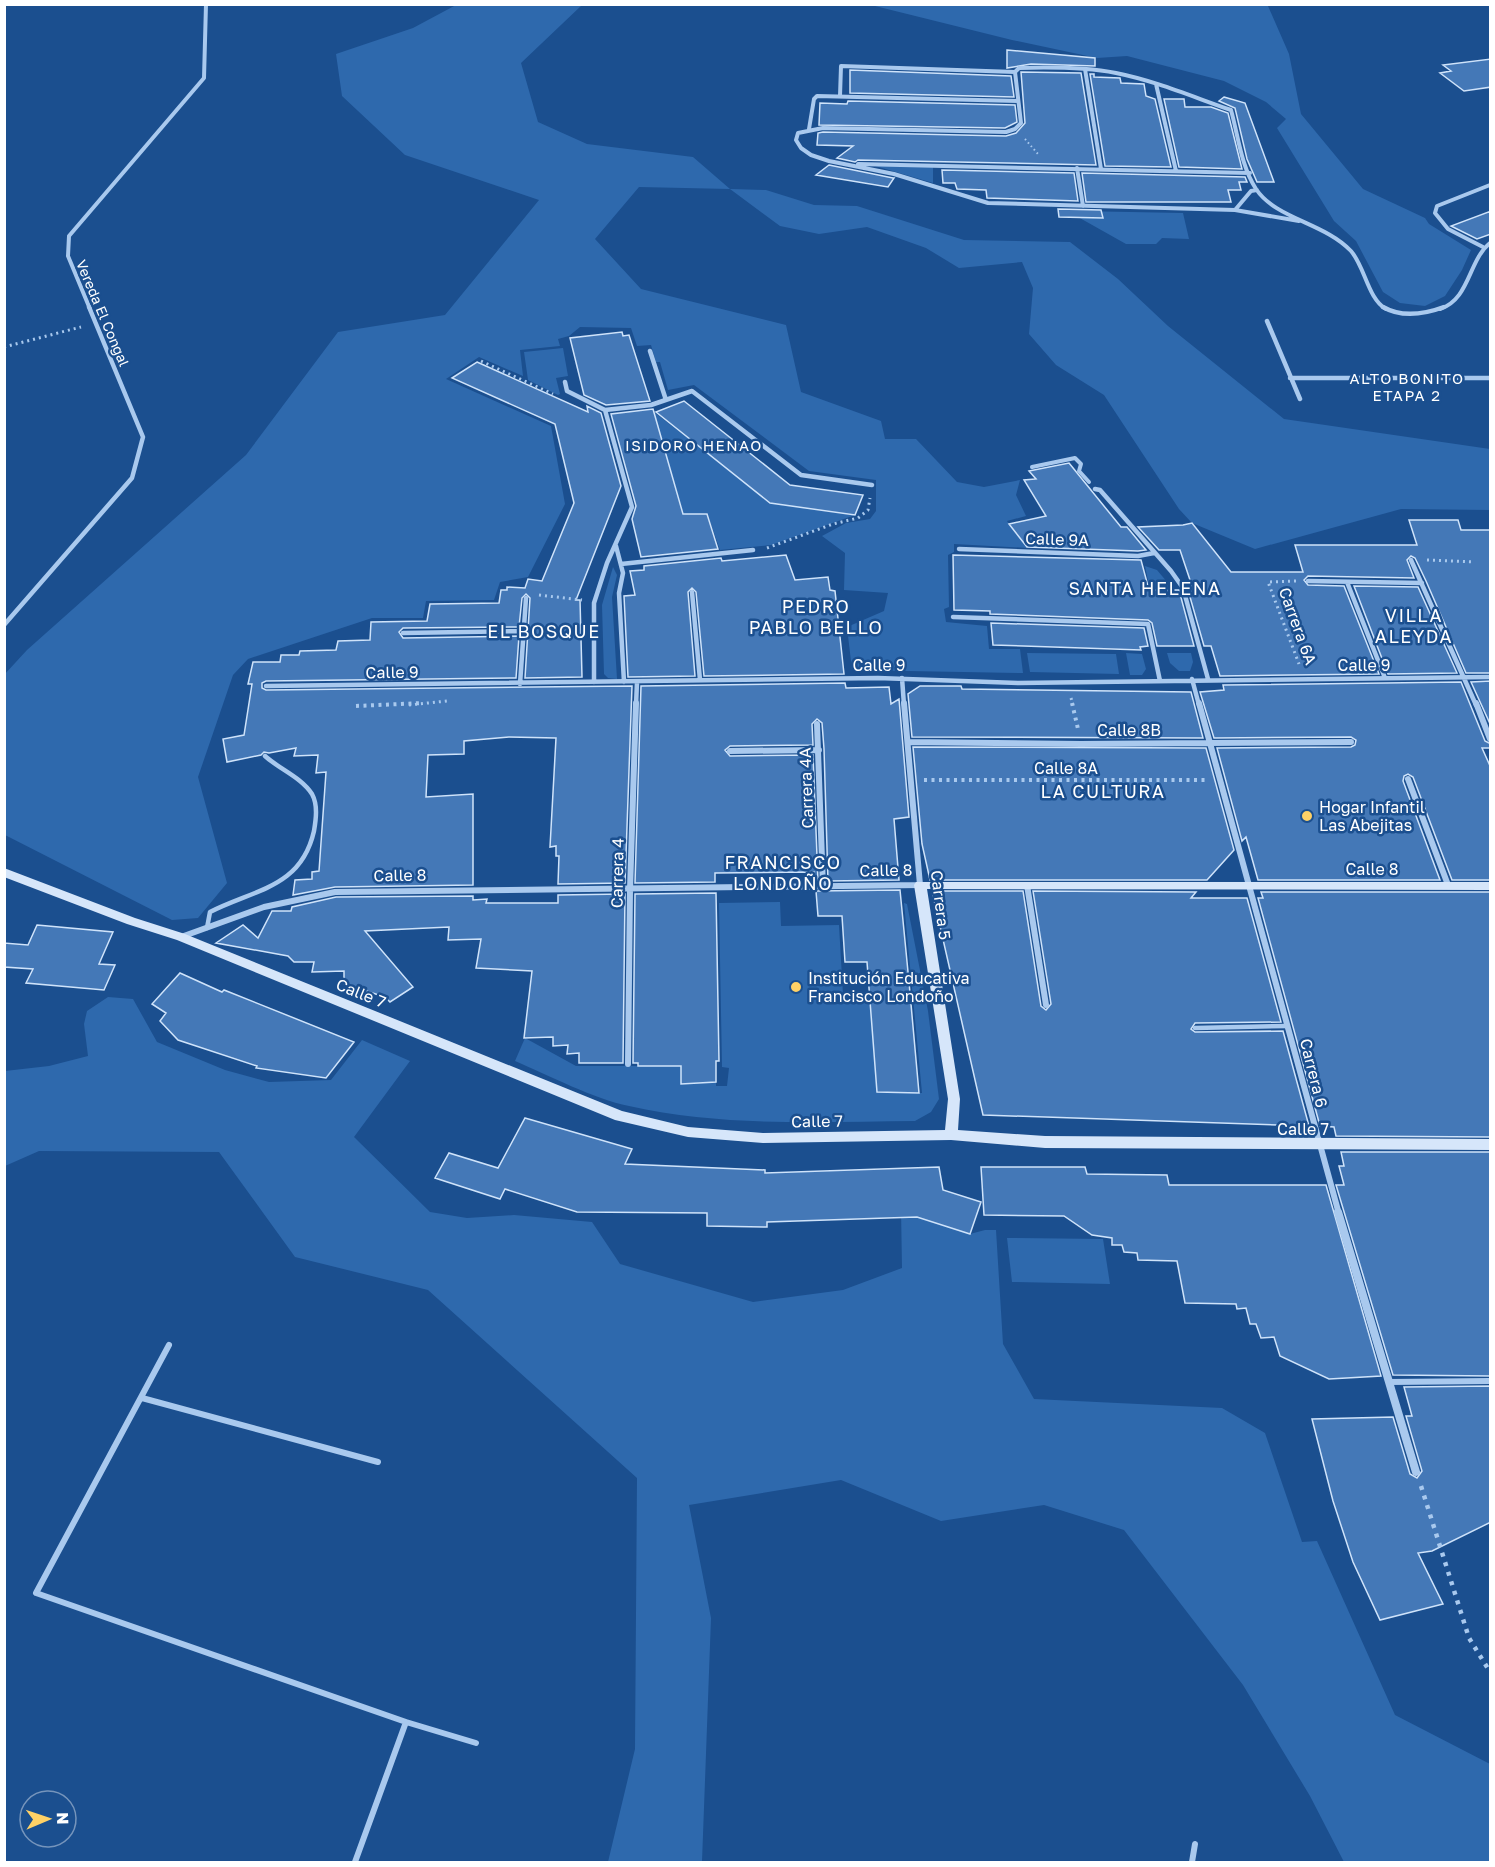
<svg xmlns="http://www.w3.org/2000/svg" width="1495" height="1867" font-family="'Golos Text',sans-serif">
<style>
.green{fill:#2e69ad}
.building{fill:#4478b7;stroke:#cfe3fa;stroke-width:1.5}
.lines{fill:none;stroke-linecap:round;stroke-linejoin:round}
.path-far3{stroke:#a9c9ee;stroke-width:2;stroke-dasharray:1.5 3;stroke-linecap:butt}
.path-far2{stroke:#a9c9ee;stroke-width:3;stroke-dasharray:2 4;stroke-linecap:butt}
.path-far1{stroke:#a9c9ee;stroke-width:4;stroke-dasharray:3 4.5;stroke-linecap:butt}
.path{stroke:#a9c9ee;stroke-width:4.5;stroke-dasharray:4 6;stroke-linecap:butt}
.lane-far2{stroke:#a9c9ee;stroke-width:4}
.lane-far1{stroke:#a9c9ee;stroke-width:4.5}
.lane{stroke:#a9c9ee;stroke-width:6}
.street-far3{stroke:#a9c9ee;stroke-width:4}
.street-far2{stroke:#a9c9ee;stroke-width:4.5}
.street-far1{stroke:#a9c9ee;stroke-width:6}
.street{stroke:#a9c9ee;stroke-width:8}
.secondary{fill:#d6e6fa;fill-rule:evenodd}
.poi-dot{fill:#ffd166;stroke:#1b4f8f;stroke-width:2}
.labels{text-anchor:middle;dominant-baseline:central;stroke-width:5;stroke-linejoin:round;paint-order:stroke}
.far-street-label{font-size:14px;fill:#fff;stroke:#1b4f8f}
.far-neighbourhood-label{font-size:15px;letter-spacing:1.5px;fill:#fff;stroke:#1b4f8f}
.street-label{font-size:16px;fill:#fff;stroke:#1b4f8f}
.poi-label{font-size:16px;fill:#fff;stroke:#1b4f8f;text-anchor:start}
.neighbourhood-label{font-size:18px;letter-spacing:1.5px;fill:#fff;stroke:#1b4f8f}
</style>
<rect width="100%" height="100%" fill="#1b4f8f"/>
<!-- green -->
<path class="green" d="M456,5H582L521,63L538,122L587,144L693,157L730,189L766,190L814,205L857,206L964,240L1070,242L1118,279L1168,326L1284,419L1490,449V510L1401,509L1255,549L1192,523L1179,509L1104,395L1056,365L1029,334L1033,288L1022,262L959,268L926,248L867,227L819,234L780,226L730,189L639,187L595,239L641,289L786,325L801,392L881,421L885,439H916L957,482L984,487L1020,480L1016,495L1026,516L1007,521L1028,548L954,544V552L948,555L949,607L944,609L946,622L987,626L989,649H1020L1023,673L852,670L847,627L884,611L888,593L844,590L845,553L822,536L846,523L870,519L876,511V480L809,471L694,385L668,390L660,362H656L651,345L637,346L631,328L580,327L569,336L558,339L560,346L520,350L523,376L479,357L446,379L551,426L565,504L528,577L500,582L494,600L426,601L423,618H372L248,659L233,675L198,777L227,883L198,918L172,920L5,835L4,675L27,650L246,455L338,332L445,315L539,200L405,155L342,96L336,54L413,28Z
M871,5H1269L1268,6L1289,54L1301,114L1363,189L1425,218L1429,224L1471,250L1462,270L1445,296L1425,306L1400,303L1383,292L1356,241L1334,221L1277,128L1286,119L1266,102L1224,81L1127,56L1097,58L1012,40Z
M872,165L933,167V183Z
M1077,211L1183,213L1189,239L1162,238L1156,244H1126L1078,217Z
M563,348L568,376L556,378L560,394L558,395L528,380L524,352Z
M654,412L762,496L790,485L782,505L855,515L771,545L720,550L707,513L684,516Z
M1145,566L1157,570L1173,589L1150,590Z
M613,567L617,575L612,597L617,679L608,678L604,674L602,605Z
M1027,653L1116,654L1119,674L1030,672Z
M1126,653L1142,654L1146,669L1142,675H1130Z
M1167,653H1191L1193,662L1190,671H1179L1170,663Z
M780,902L781,926L839,925L843,995L870,996L877,1092L922,1093L904,903L907,904L928,1011L939,1099L931,1112L915,1121C819,1122 723,1127 629,1106C594,1099 548,1075 515,1061L525,1038L576,1066H681V1084L716,1082V1086H727L729,1068L722,1067L719,903Z
M108,997L133,999L157,1042L225,1070L269,1082L331,1080L362,1040L410,1061L354,1137L430,1212L467,1218L514,1215L592,1222L620,1264L753,1302L843,1290L902,1268L901,1209L970,1234L985,1230H996L1003,1344L1034,1399L1222,1408L1265,1433L1302,1542L1317,1541L1395,1715L1490,1764V1862H1344L1310,1796L1243,1685L1124,1530L1044,1505L941,1521L841,1480L689,1505L711,1618L702,1862H608L635,1749L637,1478L428,1290L295,1257L219,1152L39,1151L5,1166V1071L49,1066L88,1056L84,1024L87,1011Z
M1007,1238L1103,1239L1110,1284L1012,1282Z"/>
<!-- building -->
<path class="building" d="M1007,50L1095,58V66L1031,64L1007,68Z
M1491,59V87L1464,91L1440,73L1451,71L1443,65Z
M850,70L1011,76L1014,97L850,93Z
M1021,72L1081,73L1096,165L858,160L855,162L837,158L853,146L817,145L818,133L823,132L1006,136L1016,133L1025,123Z
M1090,74H1094V77L1120,78L1121,83L1144,84L1146,96L1155,99L1171,167L1105,166Z
M1224,97L1245,103L1274,182H1257L1247,159L1235,108L1219,101Z
M1164,99H1184L1185,107H1211L1228,113L1242,169L1179,167Z
M848,101L1015,105L1017,122L1005,128L819,125L820,103L847,104Z
M829,165L893,178H894L888,187L816,175Z
M942,170L1074,173L1078,201L987,198L986,190L957,189L955,183H943Z
M1082,173L1245,177L1247,182H1239L1241,190H1228L1231,202H1086Z
M1058,209L1101,210L1103,218L1059,217Z
M1491,211V234L1477,239L1451,226Z
M622,332L623,336L629,335L650,401L606,405L584,395L570,338Z
M477,362L588,412L587,406L601,413L621,486L576,600H580L582,677L525,678L530,598L526,594L522,598L519,627L403,628L399,632L403,638L519,636L516,678L266,681L262,683V688L266,690L632,686L625,883L558,884L559,856H556V846L550,847L556,738L509,737L464,741V754L428,755L426,797L473,794V885L335,887L293,895L295,880L312,879V872L319,871L326,772L316,773L318,755L294,756L296,748L269,753L264,752L261,755L227,762L223,739L244,735L252,684H248L253,662H280L281,655H299L300,651L336,650L338,641L370,640L371,622L427,621L430,604L499,603L501,590H507V587L525,588L528,579L542,581L574,503L555,424L452,378Z
M684,401L790,485L863,495L855,515L770,503L656,412Z
M653,409L683,514H707L718,549L641,557L632,519L636,506L611,414Z
M1069,463L1121,527H1127L1146,550L1138,551L1027,547L1009,524L1046,516L1024,480L1036,479L1029,471Z
M1409,520H1458L1461,530H1491V673H1466L1426,581L1415,558L1411,556L1407,560L1414,578L1308,576L1304,580L1308,585L1344,586L1379,674L1220,676L1211,646H1204L1188,590L1193,589L1180,550H1159L1138,527L1183,525L1192,523L1231,572H1303L1295,545H1417Z
M786,555L795,580L828,577L830,590L835,591L844,674L704,676L696,592L692,588L688,592L695,676L628,677L624,596L635,595L630,571L644,570V566L721,558L722,561Z
M953,555L1141,560L1149,590H1179L1194,646H1157L1152,623L1148,620L990,614V611L954,610Z
M1354,586L1418,587L1457,673L1388,674Z
M991,623L1144,628L1148,646L1140,647L1141,650L993,645Z
M1491,681V726L1471,682Z
M1461,682L1485,741L1491,744V748H1482L1491,768V880H1452L1413,777L1408,774L1404,776L1403,781L1440,880H1258L1246,837L1242,841L1217,748L1351,747L1355,745L1356,740L1351,737L1214,738L1200,692L1224,690L1223,685Z
M845,683L846,688L889,687L891,704L899,699L909,817L894,819L899,880L828,881L824,749L822,723L817,719L812,724L813,745L730,746L725,750L730,756L813,755L818,881H815L814,872L715,873V882L635,883L641,686Z
M920,686H961L962,689L1191,692L1203,738L912,737L908,694Z
M913,747L1206,748L1234,850L1207,880H930L922,844Z
M900,890L909,982L919,1093L877,1092L867,962H845L842,916H818L816,891Z
M932,891H1023L1041,1006L1046,1010L1051,1004L1033,891L1196,892L1191,898H1247L1281,1022L1195,1023L1191,1029L1195,1032L1283,1031L1309,1126L983,1115Z
M1261,892H1491V1137L1336,1136L1334,1127L1320,1126L1258,898H1263Z
M716,893L719,1061H716V1082L681,1084V1066H638V1063H633L635,894Z
M625,894L623,1063H579V1053L567,1054L568,1045L553,1046V1037L524,1038L532,971L476,968L481,939L448,940L449,927L365,931L413,987L390,1002L385,997L344,984V971L312,972L314,962H294L288,956L216,943L243,925L258,938L272,911H291L292,907L336,897L473,896V900L487,899L486,903H558V895Z
M37,925L113,932L99,964L115,965L104,990L26,983L33,969L4,967V943L28,945Z
M180,973L222,992L224,990L354,1042L326,1078L256,1068L257,1066L178,1040L160,1021L166,1013L152,1004Z
M525,1118L632,1149L625,1164L765,1170V1173L939,1167L943,1190L981,1202L970,1234L917,1217L767,1222V1227L707,1226V1213L577,1212L505,1189L500,1199L435,1178L449,1153L498,1168Z
M1341,1152H1491V1376L1393,1375L1336,1185H1344L1339,1166H1344Z
M981,1167H1085L1087,1174L1167,1175L1169,1185H1326L1381,1376L1329,1379L1280,1356L1274,1337L1261,1338L1256,1324H1250L1246,1308L1237,1309L1236,1304L1185,1303L1177,1261L1138,1260L1137,1253L1124,1252L1122,1245H1112V1238L1092,1235L1064,1216L984,1215Z
M1491,1386V1522L1432,1551L1418,1553L1443,1604L1380,1620L1353,1562L1333,1501L1312,1419L1393,1417L1410,1474L1417,1478L1422,1471L1406,1416H1412L1404,1387Z"/>
<g class="lines">
<!-- path-far3 -->
<path class="path-far3" d="M1025,139L1038,154"/>
<!-- path-far2 -->
<path class="path-far2" d="M4,347L81,327
M481,361L553,394
M767,548L833,524L858,518L868,510L870,498
M1427,560L1474,562
M1296,581L1268,582L1299,664
M539,595L582,600
M1071,698L1073,705
M409,705L447,701"/>
<!-- path-far1 -->
<path class="path-far1" d="M1072,703L1078,729
M356,706L423,703
M924,780H1205"/>
<!-- path -->
<path class="path" d="M1421,1486L1469,1638L1490,1672"/>
<!-- lane-far2 -->
<path class="lane-far2" d="M1032,467L1075,458L1081,464L1079,471L1089,482"/>
<!-- lane-far1 -->
<path class="lane-far1" d="M207,928L210,912C255,889 301,888 314,831C316,819 318,805 312,794C301,777 279,769 265,756
M1195,1028L1287,1026"/>
<!-- lane -->
<path class="lane" d="M169,1345L36,1593L406,1722L355,1862
M1389,1382L1490,1381
M142,1398L378,1462
M406,1722L476,1743
M1192,1862L1195,1844"/>
<!-- street-far3 -->
<path class="street-far3" d="M1085,69L1101,169
M1015,72L1021,123L1015,129L1006,132L823,128L798,133L796,140L801,148L811,155L829,161L894,174L988,203L1235,210L1299,221
M1156,84L1176,171
M840,96L841,66L1015,72L1019,68C1051,67 1084,67 1116,73C1156,81 1193,97 1231,110C1238,135 1241,166 1256,189C1276,219 1325,223 1351,251C1365,267 1368,299 1386,309
M809,129L814,99L817,96L1018,101
M858,164L1250,173
M1077,168L1083,206
M1235,210L1251,191L1257,190
M1483,247L1448,229L1435,213L1437,206L1490,185
M90,309L68,256L69,236L204,78L206,4
M1440,309C1470,299 1468,261 1490,243"/>
<!-- street-far2 -->
<path class="street-far2" d="M1383,307C1402,318 1425,314 1444,307
M1267,321L1300,399
M650,351L666,400
M1290,378H1490
M565,382L567,391L605,410L651,405L692,391L801,475L872,485
M1095,489L1100,490L1171,571L1183,588L1208,679
M616,546L623,573L619,593L624,682
M959,549L1138,556L1154,553
M1411,560L1476,705
M621,564L753,550
M1308,581L1422,583
M1347,582L1385,678
M692,592L700,680
M953,617L1148,624L1160,681
M4,625L132,478L143,437L89,307
M403,633L523,631
M902,678L904,705
M1192,679L1199,705
M594,682V603L607,563L632,507L605,410
M520,684L526,598
M266,686L878,678L1019,683L1490,677
M636,705L637,682"/>
<!-- street-far1 -->
<path class="street-far1" d="M1199,703L1339,1214
M1476,703L1490,739
M817,724L823,887
M908,742L1081,744L1351,742
M730,751L819,750
M1408,779L1448,885
M1027,885L1046,1005
M181,937L264,907L335,892L920,885L904,703
M628,1064L630,890L636,703"/>
<!-- street -->
<path class="street" d="M1338,1212L1416,1472"/>
<!-- secondary -->
<path class="secondary" d="M4,868L135,918L185,934L622,1111L688,1127L763,1133L945,1130L948,1099L914,885L916,882H1490V890L927,889L960,1099L958,1130L1045,1136L1490,1139V1150L1045,1148L951,1140L763,1143L688,1137L615,1120L177,940L127,924L4,877Z"/>
</g>
<!-- markers -->
<g class="poi-dot">
<circle cx="1307" cy="816" r="6"/>
<circle cx="796" cy="987" r="6"/>
</g>
<g class="labels">
<!-- far-street labels -->
<g class="far-street-label">
<text transform="translate(103 313) rotate(67)">Vereda El Congal</text>
</g>
<!-- far-neighbourhood labels -->
<g class="far-neighbourhood-label">
<text x="1407" y="378">ALTO BONITO<tspan x="1407" dy="17">ETAPA 2</tspan></text>
<text x="694" y="445">ISIDORO HENAO</text>
</g>
<!-- street labels -->
<g class="street-label">
<text transform="translate(1057 539) rotate(2)">Calle 9A</text>
<text transform="translate(1298 626) rotate(70)">Carrera 6A</text>
<text x="879" y="665">Calle 9</text>
<text x="1364" y="665">Calle 9</text>
<text transform="translate(392 672) rotate(-1)">Calle 9</text>
<text x="1129" y="730">Calle 8B</text>
<text x="1066" y="768">Calle 8A</text>
<text transform="translate(806 788) rotate(-92)">Carrera 4A</text>
<text x="1372" y="869">Calle 8</text>
<text transform="translate(886 870) rotate(-1)">Calle 8</text>
<text transform="translate(617 873) rotate(-89)">Carrera 4</text>
<text transform="translate(400 875) rotate(-1)">Calle 8</text>
<text transform="translate(941 905) rotate(83)">Carrera 5</text>
<text transform="translate(361 993) rotate(22)">Calle 7</text>
<text transform="translate(1314 1073) rotate(76)">Carrera 6</text>
<text transform="translate(817 1121) rotate(-1)">Calle 7</text>
<text x="1303" y="1129">Calle 7</text>
</g>
<!-- poi labels -->
<g class="poi-label">
<text x="1319" y="807">Hogar Infantil<tspan x="1319" dy="18">Las Abejitas</tspan></text>
<text x="808" y="978">Institución Educativa<tspan x="808" dy="18">Francisco Londoño</tspan></text>
</g>
<!-- neighbourhood labels -->
<g class="neighbourhood-label">
<text x="1145" y="588">SANTA HELENA</text>
<text x="816" y="606">PEDRO<tspan x="816" dy="21">PABLO BELLO</tspan></text>
<text x="1414" y="615">VILLA<tspan x="1414" dy="21">ALEYDA</tspan></text>
<text x="544" y="631">EL BOSQUE</text>
<text x="1103" y="791">LA CULTURA</text>
<text x="783" y="862">FRANCISCO<tspan x="783" dy="21">LONDOÑO</tspan></text>
</g>
</g>
<!-- border -->
<rect width="1495" height="1867" fill="none" stroke="#ffffff" stroke-width="12"/>
<!-- north arrow -->
<g transform="translate(48 1819) rotate(88)"><circle r="28" fill="#1b4f8f" stroke="#7695bc" stroke-width="1.5"/>
<path d="M0-4.5L10 22L0 15L-10 22Z" fill="#ffd166"/>
<text y="-9" font-size="16" font-weight="bold" text-anchor="middle" fill="#ffffff">N</text>
</g>
</svg>
